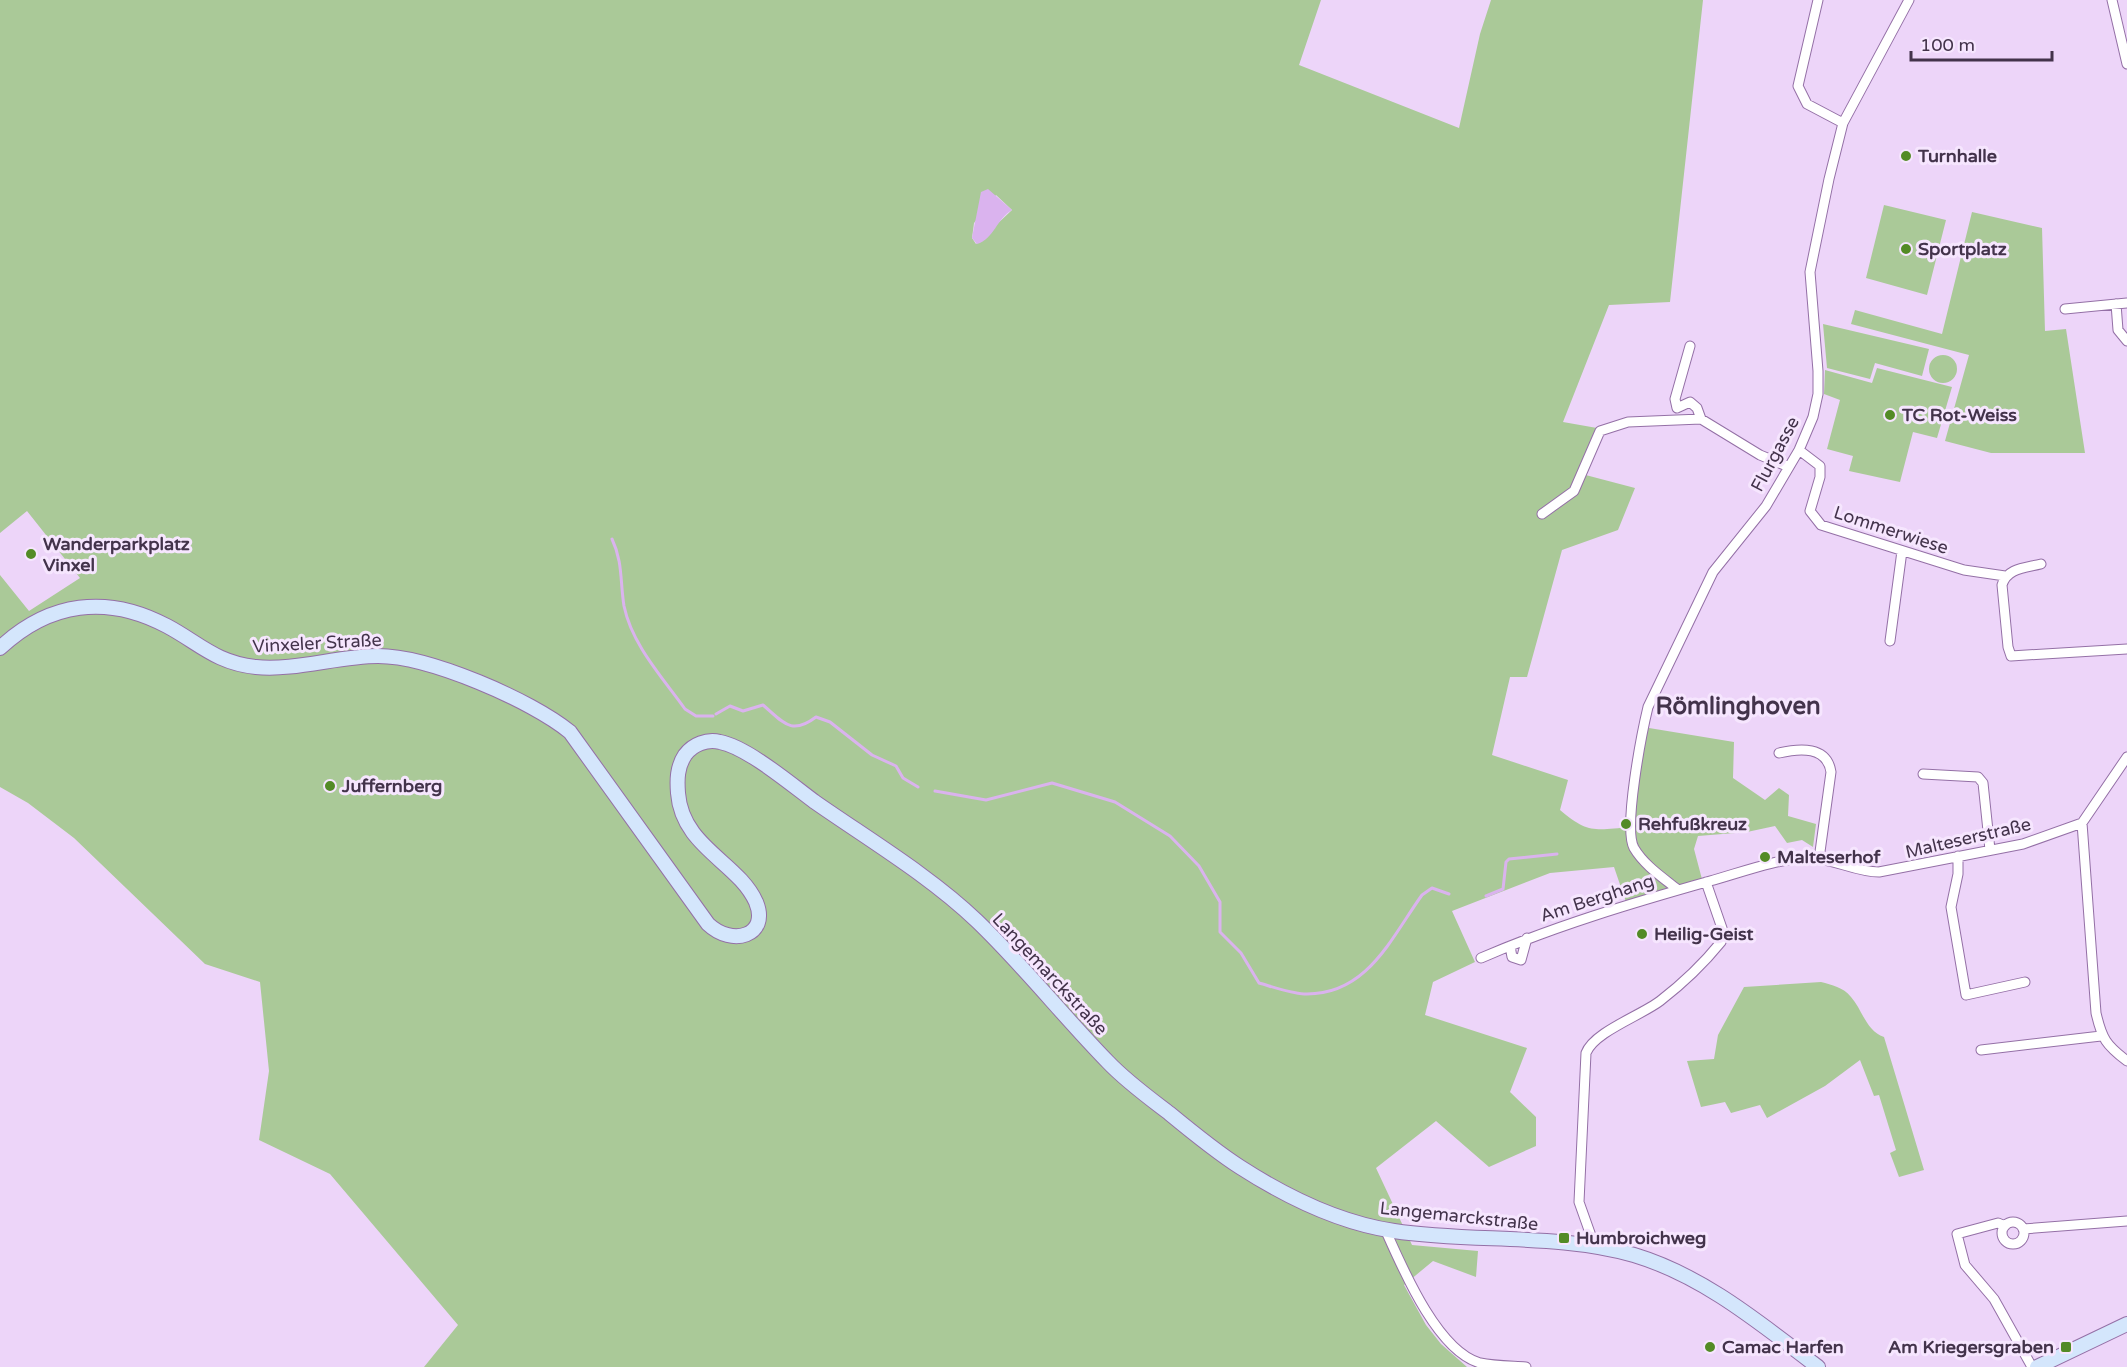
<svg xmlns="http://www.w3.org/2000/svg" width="2127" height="1367" font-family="'Varela Round',sans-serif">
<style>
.green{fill:#aac998;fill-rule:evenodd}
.water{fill:#dab3ee}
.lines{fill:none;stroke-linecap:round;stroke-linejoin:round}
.stream{stroke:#dab3ee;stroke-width:3}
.street-casing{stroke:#9470a6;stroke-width:11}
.secondary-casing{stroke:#9470a6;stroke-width:16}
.street{stroke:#fff;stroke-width:9}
.secondary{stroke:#d4e6fc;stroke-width:14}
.poi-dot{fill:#538b26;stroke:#f6e6fe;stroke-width:2}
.labels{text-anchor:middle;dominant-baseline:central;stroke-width:6;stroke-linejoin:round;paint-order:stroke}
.poi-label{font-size:18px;font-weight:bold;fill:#43334b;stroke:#f6e6fe;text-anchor:start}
.street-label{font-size:18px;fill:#43334b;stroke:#f6e6fe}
.district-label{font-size:24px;font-weight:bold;fill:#43334b;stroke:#f6e6fe}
</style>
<rect width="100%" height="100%" fill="#edd5f9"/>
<!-- green -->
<path class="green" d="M0,0H1321L1299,65L1459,128L1480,34L1491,0H1703L1670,302L1609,305L1563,422L1597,428L1578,473L1635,488L1618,530L1562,550L1527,677H1510L1492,755L1568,780L1560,810C1588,834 1595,830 1631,827L1643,727L1734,742L1733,778L1765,800L1779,788L1789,795L1788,816L1816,824L1813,847L1802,840L1787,843L1775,826L1747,832L1698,836L1694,849L1703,883L1626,902L1614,867L1550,873L1452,911L1475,962L1433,982L1425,1015L1527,1048L1510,1092L1536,1117V1146L1489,1167L1436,1121L1376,1168L1412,1245L1478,1251L1476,1277L1433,1261L1404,1285L1426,1325L1441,1344L1467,1367H424L458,1325L330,1174L259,1140L269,1071L260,982L205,964L74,838L28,803L0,787V575L29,611L80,578L27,511L0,533ZM996,195L1012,210L976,244L972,238L974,223Z
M1884,205L1946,220L1927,295L1866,278Z
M1972,212L2042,228L2045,331L2066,329L2085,453H1991L1945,441L1969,355L1851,324L1855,310L1942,334Z
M1823,324L1929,349L1922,376L1875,363L1870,379L1827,368Z
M1929 369a14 14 0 1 1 28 0a14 14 0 1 1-28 0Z
M1877,368L1952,387L1937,438L1913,432L1900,482L1849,471L1853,456L1827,449L1840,400L1824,394L1825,370L1872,383Z
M1821,982C1832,985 1843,987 1851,997C1862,1009 1866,1031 1884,1037L1924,1170L1899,1177L1890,1153L1896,1150L1879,1095L1874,1096L1860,1060L1825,1086L1767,1118L1760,1105L1731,1113L1725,1102L1701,1107L1687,1061L1714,1059L1718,1035L1744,987Z"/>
<!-- water -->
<path class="water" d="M988,189L1012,210C997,218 994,239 977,244L972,238L981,192Z"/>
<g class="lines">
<!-- stream -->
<path class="stream" d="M612,539C623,562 620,582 624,606C632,645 663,678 685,709L696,716H713
M716,714L730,706L743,711L763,705C783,722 791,736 816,717L830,722L872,755L896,766L903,778L918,787
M935,791L986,800L1052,783L1115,802L1170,836L1199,866L1220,902V932L1241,953L1259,983C1273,987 1290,993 1304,994C1367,996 1391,938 1422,895L1432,888L1449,894
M1486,896L1503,889L1506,862L1509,859L1557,854"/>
<!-- street casing -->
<g class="street-casing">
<path id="street" d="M1818,0L1798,86L1807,104L1843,123
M2112,0L2127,64
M2116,304L2118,330L2127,341
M2065,309L2127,303
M1690,346L1675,399L1677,408L1690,402L1697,408L1701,419
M1799,450L1820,466V477L1810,511L1821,525L1964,570L2005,576
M1542,514L1574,491L1600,431L1628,422L1701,419L1760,455L1789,467
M2041,564C2025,568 2007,568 2002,585L2008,647L2011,656L2127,649
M1890,641L1902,551
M1779,753C1800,748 1827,746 1831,772L1819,859
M1923,774L1978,777L1983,783L1990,850
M2082,823L2096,1013C2102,1039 2106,1045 2127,1061
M1958,856V874L1951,907L1966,995L2025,982
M1677,889C1662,877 1644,865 1634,848C1623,828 1642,732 1648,707L1713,572L1766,506L1799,450L1813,417L1818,394V371L1810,272L1829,179L1843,123L1909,0
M1510,946L1512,957L1521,960L1527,938
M1481,958C1555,926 1632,903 1710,881C1739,873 1779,858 1808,858C1833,858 1855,872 1879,872L2023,844L2082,823L2127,757
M1981,1050L2101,1036
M2002 1233a11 11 0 1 1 22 0a11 11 0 1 1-22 0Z
M2005,1226L1998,1223L1957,1234L1965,1265L1994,1299L2032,1367
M1385,1229C1402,1267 1437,1351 1480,1363C1494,1366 1511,1366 1526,1367
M2023,1229L2127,1221
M1595,1247L1579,1202L1586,1053C1594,1032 1640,1016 1660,1001C1682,984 1704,963 1721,942L1724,934L1706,882"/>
</g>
<!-- secondary casing -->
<g class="secondary-casing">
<path id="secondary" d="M0,648C49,602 107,594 167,626C199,643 216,663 256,667C294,671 339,656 378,656C429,656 531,700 570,732L708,924C732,947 770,936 756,902C738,862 682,847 678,793C677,780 677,767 685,755C693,744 707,739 720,742C747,747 792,785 815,802C868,839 930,876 977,921C1023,965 1063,1016 1108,1062C1126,1081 1148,1097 1169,1113C1192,1132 1215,1151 1240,1167C1285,1196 1340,1223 1394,1231C1472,1243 1558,1233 1634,1255C1704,1276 1761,1324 1818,1367
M2037,1367L2127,1324"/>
</g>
<!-- street -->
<use href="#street" class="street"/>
<!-- secondary -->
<use href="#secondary" class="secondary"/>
</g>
<!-- markers -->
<g class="poi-dot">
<circle cx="1906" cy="156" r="6"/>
<circle cx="1906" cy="249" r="6"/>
<circle cx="1890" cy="415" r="6"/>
<circle cx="31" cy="554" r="6"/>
<circle cx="330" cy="786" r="6"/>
<circle cx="1626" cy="824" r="6"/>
<circle cx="1765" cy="857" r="6"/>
<circle cx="1642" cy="934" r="6"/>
<rect x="1558" y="1232" width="12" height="12" rx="3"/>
<circle cx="1710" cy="1347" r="6"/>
<rect x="2060" y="1341" width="12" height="12" rx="3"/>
</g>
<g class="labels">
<!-- poi labels -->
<g class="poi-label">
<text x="1918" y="156">Turnhalle</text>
<text x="1918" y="249">Sportplatz</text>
<text x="1902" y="415">TC Rot-Weiss</text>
<text x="43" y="544">Wanderparkplatz<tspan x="43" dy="21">Vinxel</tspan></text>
<text x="342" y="786">Juffernberg</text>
<text x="1638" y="824">Rehfußkreuz</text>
<text x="1777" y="857">Malteserhof</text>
<text x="1654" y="934">Heilig-Geist</text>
<text x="1576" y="1238">Humbroichweg</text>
<text x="1722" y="1347">Camac Harfen</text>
<text x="2054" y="1347" text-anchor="end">Am Kriegersgraben</text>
</g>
<!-- street labels -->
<g class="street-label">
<text transform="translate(1775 454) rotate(-62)">Flurgasse</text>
<text transform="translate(1891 530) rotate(18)">Lommerwiese</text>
<text transform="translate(317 643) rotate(-3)">Vinxeler Straße</text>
<text transform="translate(1968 838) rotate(-13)">Malteserstraße</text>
<text transform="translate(1597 898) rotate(-18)">Am Berghang</text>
<text transform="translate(1050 974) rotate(47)">Langemarckstraße</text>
<text transform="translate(1459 1216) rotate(6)">Langemarckstraße</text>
</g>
<!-- district labels -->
<g class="district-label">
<text x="1738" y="706">Römlinghoven</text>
</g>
</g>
<!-- scale -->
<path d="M1911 51v9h141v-9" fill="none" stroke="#43334b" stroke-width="3"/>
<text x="1920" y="51" font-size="18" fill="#43334b" stroke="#f6e6fe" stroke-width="4.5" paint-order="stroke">100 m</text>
</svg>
